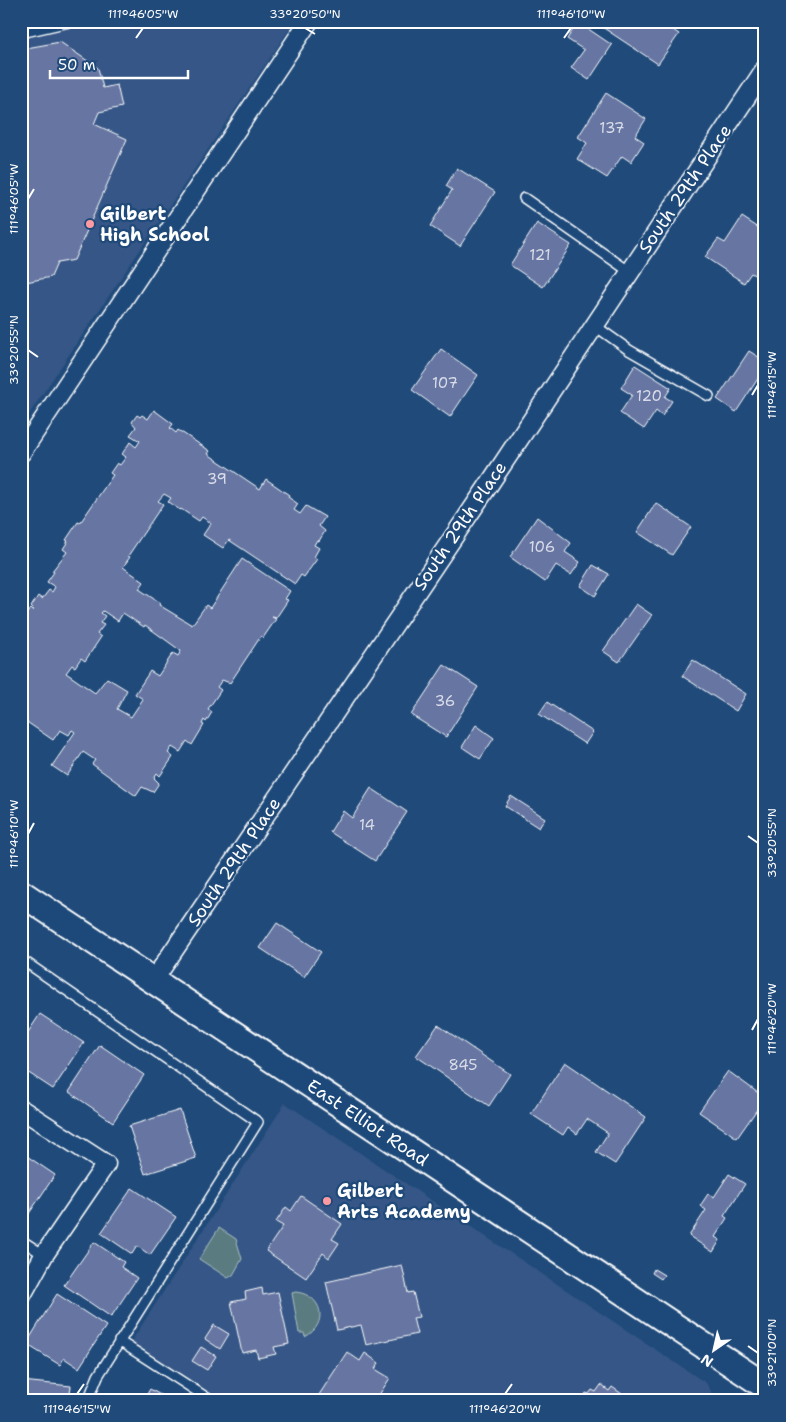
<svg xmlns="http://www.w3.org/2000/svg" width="786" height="1422" font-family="'Shantell Sans',sans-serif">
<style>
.built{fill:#345786}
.green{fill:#5a7c81;stroke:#acbec0}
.building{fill:#6675a2;stroke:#fff;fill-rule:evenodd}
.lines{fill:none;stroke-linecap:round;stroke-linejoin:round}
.service-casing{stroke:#fff;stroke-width:12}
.minor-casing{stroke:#fff;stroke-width:21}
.secondary-casing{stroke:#fff;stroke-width:29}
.service{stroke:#1f4a7a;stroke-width:9}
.minor{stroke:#1f4a7a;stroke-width:18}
.secondary{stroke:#1f4a7a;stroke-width:25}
.ticks{fill:none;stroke:#fff;stroke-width:2}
.poi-dot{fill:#ff9aa2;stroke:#1f4a7a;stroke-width:2}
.labels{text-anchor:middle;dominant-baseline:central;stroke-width:4.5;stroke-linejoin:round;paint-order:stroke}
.number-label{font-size:15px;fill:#d9dce8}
.street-label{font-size:18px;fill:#fff;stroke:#1f4a7a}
.poi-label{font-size:18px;font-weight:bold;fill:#fff;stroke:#1f4a7a;text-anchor:start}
.neatline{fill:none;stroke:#fff;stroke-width:2}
.ticks-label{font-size:12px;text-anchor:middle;fill:#fff}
</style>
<rect width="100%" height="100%" fill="#1f4a7a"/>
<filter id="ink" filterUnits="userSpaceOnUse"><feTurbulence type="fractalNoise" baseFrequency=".02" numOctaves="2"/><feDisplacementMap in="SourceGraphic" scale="10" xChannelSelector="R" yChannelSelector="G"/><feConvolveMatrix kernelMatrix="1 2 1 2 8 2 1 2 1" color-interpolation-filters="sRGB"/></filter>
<g filter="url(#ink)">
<!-- built -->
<path class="built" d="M21,21H295L21,426Z
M285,1103L706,1383L710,1389L713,1397L712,1401H224L131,1342Z"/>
<!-- green -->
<path class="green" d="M219,1228L236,1239L242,1259L233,1275L228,1278L199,1259Z
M296,1292C323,1295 329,1324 305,1337L304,1333H299L292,1293Z"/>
<!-- building -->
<path class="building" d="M593,21H632L641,28L646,21H660L679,34L658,64Z
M578,22L612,45L589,80L571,68L584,50L567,39Z
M60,42L98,68L103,88L117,85L122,107L99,112L94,124L127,139L74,260L57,263L51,277L21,283V49Z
M606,93L646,119L635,136L644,142L631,162L622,156L607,178L577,159L587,143L578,137Z
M457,168L495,192L460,246L430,226L452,190L446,186Z
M742,217L765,232V266L758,277L751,273L744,283L705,257L718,239L725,243Z
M537,223L571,245L543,287L510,265Z
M441,349L478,375L450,417L412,390Z
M749,351L765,361V368L736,412L717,399Z
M635,365L671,388L665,397L672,401L662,416L656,411L644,429L620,413L632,395L621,388Z
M154,410L173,424L170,428L176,433L178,430L210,451L208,454L260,489L266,479L289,495L288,497L298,504L294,510L300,514L306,506L325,517L319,526L325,531L319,541L317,540L314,545L319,548L314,557L317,559L304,577L301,575L295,584L229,540L223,548L203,535L211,523L202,517L199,521L181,509L180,510L168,502L171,498L164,494L158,501L163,504L128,556L130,557L123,567L144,582L139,589L160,603L159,605L192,625L206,605L210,608L242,559L290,591L285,599L288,600L276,618L272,617L276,619L263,638L261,636L230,683L222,680L217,687L221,690L208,709L212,712L206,722L204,720L202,724L204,725L192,745L187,741L180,752L172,747L168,753L173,757L160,776L157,773L154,778L159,783L153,792L142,787L136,796L92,764L95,760L83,752L67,776L52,766L75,732L72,730L69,735L60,730L53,740L21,718V638L25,633L21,630L27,623L22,620L30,609L32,611L33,609L31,607L38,596L42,599L49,590L52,592L55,587L47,582L54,572L52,571L67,552L63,549L68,541L66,540L78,522L80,523L113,475L110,473L117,463L120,465L126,457L122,454L130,442L136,447L140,441L130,435L136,427L132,422L137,415L140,417L142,415L148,419ZM103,611L118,621L123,613L144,627L145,625L181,651L178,656L173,653L158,676L150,671L135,694L143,699L131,717L117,709L127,690L107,678L95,693L66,673L72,665L75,667L81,658L85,661L101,637L97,634L104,625L100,623L105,616L101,613Z
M656,503L691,527L672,555L637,532Z
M537,517L571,543L565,552L580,562L571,575L556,565L545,582L510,557Z
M593,565L609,574L595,596L580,586Z
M636,604L652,615L619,662L603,651Z
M693,660L746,694L736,711L682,676Z
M444,665L478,687L446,737L411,715Z
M547,702L593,732L585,744L539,714Z
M476,725L494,738L480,759L462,747Z
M371,788L407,812L375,861L330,832L343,811L352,818Z
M511,796L545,818L539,828L505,806Z
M277,923L321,952L304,977L260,948Z
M21,1004L26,1007L21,1015Z
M40,1014L84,1043L53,1089L21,1068V1043Z
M438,1025L510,1074L489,1106L416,1056Z
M100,1045L144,1075L113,1122L69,1092Z
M565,1062L646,1117L615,1164L596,1152L608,1133L587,1119L577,1134L568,1127L563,1135L531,1114Z
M728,1071L765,1098L737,1138L699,1112Z
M180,1110L196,1158L145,1174L129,1126Z
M21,1152L55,1175L26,1218L21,1215Z
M729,1174L745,1184L724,1216L727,1218L715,1237L720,1240L713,1252L689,1236L706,1210L700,1206L708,1194L714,1197Z
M132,1188L176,1217L150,1255L137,1246L132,1254L101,1233Z
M301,1196L342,1224L332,1239L339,1243L329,1258L323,1253L306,1278L266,1251L283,1226L276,1222L286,1207L291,1211Z
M94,1242L124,1262L121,1267L137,1278L111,1317L64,1285Z
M402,1265L408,1293L413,1292L419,1317L413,1318L417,1334L366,1345L361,1325L337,1330L326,1282Z
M654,1269L664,1275L661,1279L652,1273Z
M262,1288L263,1295L278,1292L289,1344L274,1347L276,1354L258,1358L256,1350L242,1353L231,1302L246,1299L245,1292Z
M57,1294L106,1326L79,1368L64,1358L60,1365L26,1344Z
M214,1325L229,1334L220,1349L205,1339Z
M201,1347L216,1356L207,1370L192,1361Z
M347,1352L360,1361L365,1353L379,1363L375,1369L390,1378L375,1401H315Z
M22,1381L71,1386L69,1401H21Z
M601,1385L609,1391L612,1387L632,1401H581L586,1393L589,1394L592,1390L596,1392Z
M150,1389L171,1401H143Z"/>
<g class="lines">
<!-- service casing -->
<g class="service-casing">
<path id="service" d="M21,33L74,21
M524,198L630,272
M594,325L629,350L709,396
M21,959L258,1122L98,1376L91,1393V1401
M21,1240L44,1255
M119,1341L212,1401"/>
</g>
<!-- minor casing -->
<g class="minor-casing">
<path id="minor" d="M21,453L309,21
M153,981L486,489L765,69
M21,1109L106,1164L44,1255L21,1297"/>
</g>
<!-- secondary casing -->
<g class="secondary-casing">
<g id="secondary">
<path id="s1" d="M21,893L765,1386"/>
</g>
</g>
<!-- service -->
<use href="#service" class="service"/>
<!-- minor -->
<use href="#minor" class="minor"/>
<!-- secondary -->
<use href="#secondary" class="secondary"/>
</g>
</g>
<!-- ticks -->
<path class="ticks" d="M305,28L315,34M136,38L143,28M564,38L571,28M28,199L34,189M28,350L38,357M752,395L758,385M28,834L34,823M748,836L758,843M752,1030L758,1019M748,1346L758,1353M77,1394L84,1384M505,1394L512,1384"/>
<!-- markers -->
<g class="poi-dot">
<circle cx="90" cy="224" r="5"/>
<circle cx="327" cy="1201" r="5"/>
</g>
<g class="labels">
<!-- number labels -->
<g class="number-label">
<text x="612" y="128">137</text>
<text x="540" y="255">121</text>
<text x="445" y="383">107</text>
<text x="649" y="396">120</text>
<text x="217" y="479">39</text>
<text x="542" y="547">106</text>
<text x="445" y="701">36</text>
<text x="367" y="825">14</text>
<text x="463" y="1065">845</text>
</g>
<!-- street labels -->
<g class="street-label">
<text transform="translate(685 189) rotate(-56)">South 29th Place</text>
<text transform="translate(460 526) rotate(-56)">South 29th Place</text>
<text transform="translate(234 862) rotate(-56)">South 29th Place</text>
<text stroke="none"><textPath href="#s1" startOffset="416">East Elliot Road</textPath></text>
</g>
<!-- poi labels -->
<g class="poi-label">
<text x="100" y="214">Gilbert<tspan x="100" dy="21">High School</tspan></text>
<text x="337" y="1191">Gilbert<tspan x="337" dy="21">Arts Academy</tspan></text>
</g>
</g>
<!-- margin -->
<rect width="786" height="1422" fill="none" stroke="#1f4a7a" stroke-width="55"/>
<!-- north arrow -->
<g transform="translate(714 1350) rotate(214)" stroke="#1f4a7a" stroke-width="4" paint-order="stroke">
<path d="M0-4L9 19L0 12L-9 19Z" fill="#ffffff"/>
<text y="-8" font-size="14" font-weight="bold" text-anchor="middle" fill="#ffffff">N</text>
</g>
<!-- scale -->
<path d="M50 70v8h138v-8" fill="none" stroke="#ffffff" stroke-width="2.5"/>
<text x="58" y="70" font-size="15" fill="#ffffff" stroke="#1f4a7a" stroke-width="4" paint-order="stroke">50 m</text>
<rect x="28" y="28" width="730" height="1366" class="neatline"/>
<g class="ticks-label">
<text x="143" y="18">111°46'05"W</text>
<text x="305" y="18">33°20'50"N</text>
<text x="571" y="18">111°46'10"W</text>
<text transform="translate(14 199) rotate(-90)" y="4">111°46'05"W</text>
<text transform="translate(14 350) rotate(-90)" y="4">33°20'55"N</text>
<text transform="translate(772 385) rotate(-90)" y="4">111°46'15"W</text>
<text transform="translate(14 834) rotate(-90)" y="4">111°46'10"W</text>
<text transform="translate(772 843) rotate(-90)" y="4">33°20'55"N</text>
<text transform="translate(772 1019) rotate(-90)" y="4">111°46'20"W</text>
<text transform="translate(772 1353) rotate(-90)" y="4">33°21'00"N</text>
<text x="77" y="1413">111°46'15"W</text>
<text x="505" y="1413">111°46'20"W</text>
</g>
</svg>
